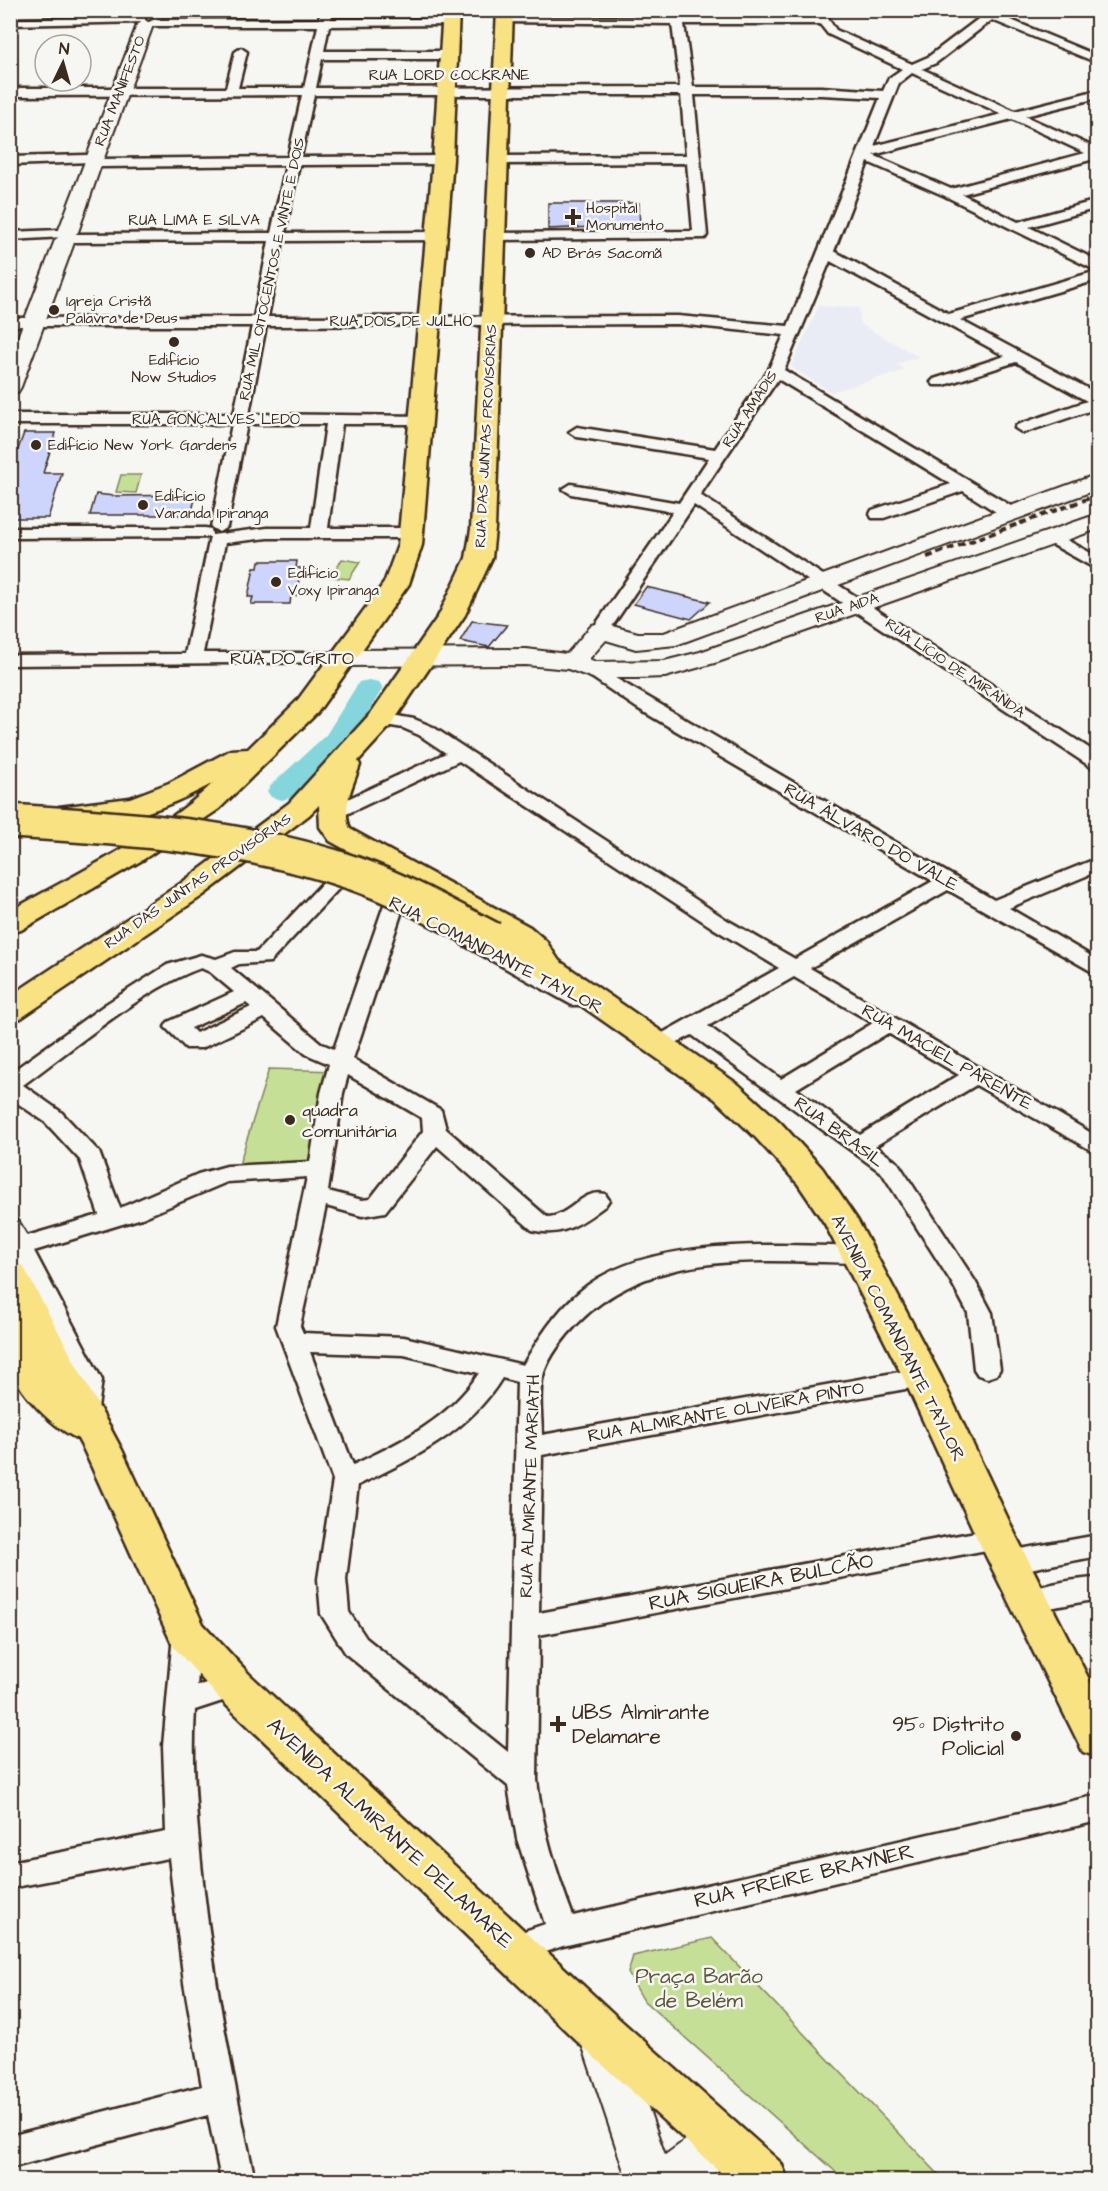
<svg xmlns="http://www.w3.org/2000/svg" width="1108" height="2191" font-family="'Architects Daughter',sans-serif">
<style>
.built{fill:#eaecf5}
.green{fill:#c6df96;stroke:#80845a;stroke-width:1.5}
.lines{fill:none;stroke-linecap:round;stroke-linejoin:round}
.river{fill:#84d6dc;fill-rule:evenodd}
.building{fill:#cdd5fd;stroke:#3b2a1e;stroke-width:1.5}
.street-casing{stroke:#3b2a1e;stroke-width:5}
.secondary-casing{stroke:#3b2a1e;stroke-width:4}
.primary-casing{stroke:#3b2a1e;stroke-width:5}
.highway-casing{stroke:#3b2a1e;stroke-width:5}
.street{fill:#f6f6f2;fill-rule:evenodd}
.secondary{fill:#f6f6f2;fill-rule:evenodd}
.primary{fill:#f8e281;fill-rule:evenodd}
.highway{fill:#f8e281;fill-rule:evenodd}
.rail{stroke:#3b2a1e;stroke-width:4;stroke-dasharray:7 4;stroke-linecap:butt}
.primary-bridge-casing{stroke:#3b2a1e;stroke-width:38;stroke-linecap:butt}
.primary-bridge{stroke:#f8e281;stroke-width:33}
.poi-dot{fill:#3b2a1e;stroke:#f6f6f2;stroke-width:2}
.labels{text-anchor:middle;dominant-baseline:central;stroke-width:5;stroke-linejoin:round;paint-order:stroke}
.far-street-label{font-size:15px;fill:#3b2a1e;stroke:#f6f6f2}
.far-poi-label{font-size:15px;fill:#3b2a1e;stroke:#f6f6f2;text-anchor:start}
.street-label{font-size:18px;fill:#3b2a1e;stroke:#f6f6f2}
.poi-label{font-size:18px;fill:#3b2a1e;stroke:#f6f6f2;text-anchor:start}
.near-street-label{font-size:21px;fill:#3b2a1e;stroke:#f6f6f2}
.near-poi-label{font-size:21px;fill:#3b2a1e;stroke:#f6f6f2;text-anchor:start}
.near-park-label{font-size:21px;fill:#5e573c;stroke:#f6f6f2}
</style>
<rect width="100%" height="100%" fill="#f6f6f2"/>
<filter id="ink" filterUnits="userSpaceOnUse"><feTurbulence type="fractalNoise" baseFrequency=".0167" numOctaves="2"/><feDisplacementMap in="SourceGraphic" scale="12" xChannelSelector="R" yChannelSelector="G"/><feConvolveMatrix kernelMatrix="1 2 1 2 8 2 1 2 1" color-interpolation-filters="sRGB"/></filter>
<g filter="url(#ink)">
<!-- built -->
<path class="built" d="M819,306L859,308L860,324L919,357L897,364L905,370L831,392L791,367Z"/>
<!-- green -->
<path class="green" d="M121,475H141L136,493L116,492Z
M342,559L360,562L349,579L331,577Z
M269,1069L336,1071L319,1169L237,1171Z
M712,1938L944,2180H845L644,2001L628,1973L633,1956Z"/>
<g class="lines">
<!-- river -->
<path class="river" d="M369,680L379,682L383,688L347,746L293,797L282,800L271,797L267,791L271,785L326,735L359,682Z"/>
</g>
<!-- building -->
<path class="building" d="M548,203H639L640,229H616V226L548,229Z
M24,433H56L43,473H62L48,518H10V471Z
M96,494L114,496L196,495L191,515H90Z
M259,561H297L296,568H301L296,596H291L290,604H251L253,597H248L254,568H258Z
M646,587L710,602L691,619L634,604Z
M472,621L507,625L489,647L460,641Z"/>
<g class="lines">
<!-- street casing -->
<g class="street-casing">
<path id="street" d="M321,10H333L331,19H452L458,22L452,25L329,26L324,51H450L456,55L450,59H322L316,88L680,87L672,24L501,22L499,20L505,17H671L670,10H682L683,17H817L815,10H827L829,20L836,30L912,64L928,57L990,10H1003L999,15L1098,56V63L992,20L936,63L922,69L1015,111L1098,90V98L1025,116L1098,149V158L962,194L1018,222L1098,200V208L1029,227L1098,261V280L960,320L1098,394V408L1023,433L1015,428L1017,425L1087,401L1016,362L944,385H934L931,382L934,379L1005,356L830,261L784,370L1016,509L1018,513L1016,517H1004L963,491L884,518H872L870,514L872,510L951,484L778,379L700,495L1098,754V769L1091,767L694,505L607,634H595L592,630L673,512L571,494L563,489L571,484L679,503L709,458L577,437L569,432L577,427L715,449L768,371L784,335L678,324L266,326L249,414L427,416L429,419L427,422L421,424H342L328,528H411L419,533L411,538H267L225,543L203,653H343L352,658L349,662L10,665V655L185,654L210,537L10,538V528H205L211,529L212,535L267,528H311L326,424H247L227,527L219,532L211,527L232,424H10V414H234L252,326H10V318L254,317L269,241L75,242L68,238L75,234L271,233L286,165L101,167L94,163L101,159L288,157L302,95L10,96V88H226L235,52L241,48L247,52L238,88H304L318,26H153L147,23L153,20L319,19ZM684,24H820L828,34L902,69L889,78L883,91L821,87H693ZM912,73L1002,114L874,146L899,83ZM314,95H681L686,155L500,156L493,160L500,164L687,163L693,231L491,233L489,236L496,240L705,238L707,235L694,95H821L880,98L788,326L678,316L268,317L283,241L437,240L444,236L437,232L285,233L299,165L443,164L450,160L443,156L301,157ZM1012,119L1085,153L951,189L873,155ZM868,162L945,196L1097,271L949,314L834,251Z
M141,17L145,18V22L10,25V19Z
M86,155L91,156V162L10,165V157Z
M59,230L66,234L64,237L10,240V232Z
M1052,532L1098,557V570L1046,541L1044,537Z
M593,665L994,900L1098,858V871L1009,908L1098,960V975L948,890L810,968L1098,1137V1154L976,1085L875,1146L898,1163L975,1281L992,1313L1000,1369L996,1375L987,1378L978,1375L974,1369L968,1313L952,1283L882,1173L692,1035L660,1051L652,1049L649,1044L652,1039L779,968L713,928L459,761L338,818L331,820L321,814L324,810L446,753L419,735L403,728L374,723L372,719L381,713L414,719L433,727L727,920L795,959L933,881L637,708L587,674L584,670L587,666ZM794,977L873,1023L781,1079L708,1026ZM888,1033L959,1075L860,1135L796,1089Z
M336,874L343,876L346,880L343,884L270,962L239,964L231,968L322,1044L334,1049L385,902L388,898H402L405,902L353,1059L441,1110L446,1129L547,1217C570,1217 582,1188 605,1194L609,1200L605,1206C582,1223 562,1238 532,1230L437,1146L385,1212L362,1216L326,1206L300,1326L303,1333L404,1337L523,1365C539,1338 554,1314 578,1293C643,1235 777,1245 858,1247L867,1249L870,1255L867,1261L858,1263C761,1261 652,1248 578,1323C565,1336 548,1357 543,1376C538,1393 542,1417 542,1435L922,1368L931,1371L935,1377L931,1383L922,1386L542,1455L539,1613L997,1528L1007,1531L1010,1538L1007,1545L997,1548L539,1635L537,1780C542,1827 556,1871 573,1916L1098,1795V1821L563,1946L512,1963L501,1959L496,1949L501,1939L545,1924L517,1839L508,1786L346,1654L321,1614L318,1579L333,1480L276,1326L307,1177L227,1182L142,1218L34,1251L102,1380L97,1415L93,1422L84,1424L75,1422L71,1415L76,1380L10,1253V1219L18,1221L27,1236L99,1215L80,1160L45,1122L10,1098V1073L106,1004L167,965L201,955L216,959L235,952H257L329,876ZM201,968L210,972L234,992L168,1022L165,1027L186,1048H202L264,1018L306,1054L329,1064L321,1093L310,1162L227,1166L198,1174L120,1208L99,1152L61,1112L23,1085C73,1049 144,988 201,968ZM246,1003L251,1007L196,1033L191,1028ZM348,1075L422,1118L423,1131L370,1199L362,1200L328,1191L343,1093ZM310,1352L404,1355L479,1373C450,1419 401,1442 353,1465ZM502,1378L517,1382L508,1752L366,1638L349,1612L346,1579L358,1485C414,1458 468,1433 502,1378Z
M469,934L588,995L591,1000L588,1005H572L462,944L459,940L462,936Z
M1098,1535V1556L1009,1573L999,1569L995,1562L999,1555L1009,1551Z
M1098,1578V1600C1076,1601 1035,1614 1018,1609L1014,1601L1018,1593C1044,1585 1071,1579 1098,1578Z
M187,1623L197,1626L201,1634L197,1686L234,1674L244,1678L248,1686L244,1694L195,1710C192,1755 195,1798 199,1842C209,1955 230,2068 255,2180H221L208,2115L10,2168V2136L202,2086L184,1983L169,1858L10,1888V1862L166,1832L163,1746L173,1634L177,1626Z"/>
</g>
<!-- secondary casing -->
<g class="secondary-casing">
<path id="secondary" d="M145,20L153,25L104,158L99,162L101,165L78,232L72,237L75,240L21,387L18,392L10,393V358L55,240L61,235L58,232L137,25Z
M1098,474V489L676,645L636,649L606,640L589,659L596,662L664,661L700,652L1098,514V529L718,662L665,677L637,678H593L568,669L526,665L343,666L334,663L330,658L334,653L343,650L526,649L567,654L592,625L601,623L638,633H664Z
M601,2014L617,2020L665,2155L705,2126L721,2119L737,2126L744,2141L737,2156L705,2180H627L579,2035L585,2020Z"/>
</g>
<!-- primary casing -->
<g class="primary-casing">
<path id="primary" d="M492,930L503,932L558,960L739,1085L780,1122L822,1168L858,1221L941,1377L1017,1538L1098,1697V1757L1083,1752L977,1538L903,1377L825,1224L798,1184L756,1138L715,1099L536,974L481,946L477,939L481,932Z
M10,1263L23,1266L122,1450L203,1624L249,1674L617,2017L781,2163L788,2180H729L583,2047L219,1698L173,1646L84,1450L15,1323L10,1314Z"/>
</g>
<!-- highway casing -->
<g class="highway-casing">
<path id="highway" d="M443,10H459L453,160L422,545L409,584L317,713L219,809L144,859L21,930L10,933V911C74,875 162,833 213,783C170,807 109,832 59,819L55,813L59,807L130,798L169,783L231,750L248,749L297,701L384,583L398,545L433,160Z
M497,10H513L495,529L492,558L465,615L391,725L358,761L360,765C353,786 341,807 350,829L530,927L546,941L563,967L558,974L547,976L536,974L523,954L508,939L330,841L320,827L319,805L309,815L202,896L21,1018L10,1021V996L180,884L289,803L371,713L439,615L466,558L471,529Z
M10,1315L23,1319C37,1342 45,1372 64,1392C78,1407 100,1409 111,1428L105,1438C102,1439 96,1442 92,1442C65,1442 16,1392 10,1366C7,1351 10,1331 10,1315Z"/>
</g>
<!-- street -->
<use href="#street" class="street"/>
<!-- secondary -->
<use href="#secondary" class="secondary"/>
<!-- primary -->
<use href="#primary" class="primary"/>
<!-- highway -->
<use href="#highway" class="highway"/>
<!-- rail -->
<path class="rail" d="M927,557L1098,495"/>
<!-- primary-bridge casing -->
<g class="primary-bridge-casing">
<path id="primary-bridge" d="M10,821C126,828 245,835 356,874C404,891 447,916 492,939"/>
</g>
<!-- primary-bridge -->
<use href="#primary-bridge" class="primary-bridge"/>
</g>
</g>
<!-- markers -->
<g class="poi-dot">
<path d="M570 208h6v6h6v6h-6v6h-6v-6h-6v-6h6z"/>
<circle cx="530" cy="253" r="6"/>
<circle cx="54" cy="310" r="6"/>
<circle cx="174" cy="342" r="6"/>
<circle cx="36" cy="445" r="6"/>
<circle cx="143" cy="505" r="6"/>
<circle cx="276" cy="582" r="6"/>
<circle cx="290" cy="1120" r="6"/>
<path d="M555 1715h6v6h6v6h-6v6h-6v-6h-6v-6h6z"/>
<circle cx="1016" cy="1736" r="6"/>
</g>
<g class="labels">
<!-- far-street labels -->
<g class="far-street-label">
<text x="449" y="75">RUA LORD COCKRANE</text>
<text transform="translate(120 91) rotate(-69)">RUA MANIFESTO</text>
<text x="194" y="220">RUA LIMA E SILVA</text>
<text transform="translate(272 269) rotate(-78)">RUA MIL OITOCENTOS E VINTE E DOIS</text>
<text x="401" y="321">RUA DOIS DE JULHO</text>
<text transform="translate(750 409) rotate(-57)">RUA AMADIS</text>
<text x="216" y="419">RUA GONÇALVES LEDO</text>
<text transform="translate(486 436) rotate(-87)">RUA DAS JUNTAS PROVISÓRIAS</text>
<text transform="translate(847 608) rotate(-19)">RUA AIDA</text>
<text transform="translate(955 668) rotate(34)">RUA LÍCIO DE MIRANDA</text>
<text transform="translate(198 881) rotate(-35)">RUA DAS JUNTAS PROVISÓRIAS</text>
</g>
<!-- far-poi labels -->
<g class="far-poi-label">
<text x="586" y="208">Hospital<tspan x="586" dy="17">Monumento</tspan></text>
<text x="542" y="253">AD Brás Sacomã</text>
<text x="66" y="301">Igreja Cristã<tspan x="66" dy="17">Palavra de Deus</tspan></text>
<text x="174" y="360" text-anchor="middle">Edifício<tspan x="174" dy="17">Now Studios</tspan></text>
<text x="48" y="445">Edifício New York Gardens</text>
<text x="155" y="496">Edifício<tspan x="155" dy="17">Varanda Ipiranga</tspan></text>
<text x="288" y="573">Edifício<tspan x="288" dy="17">Voxy Ipiranga</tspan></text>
</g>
<!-- street labels -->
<g class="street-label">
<text x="292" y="658">RUA DO GRITO</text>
<text transform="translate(871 837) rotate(30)">RUA ÁLVARO DO VALE</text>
<text transform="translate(496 955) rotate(27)">RUA COMANDANTE TAYLOR</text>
<text transform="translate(947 1057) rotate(30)">RUA MACIEL PARENTE</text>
<text transform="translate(839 1132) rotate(36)">RUA BRASIL</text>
<text transform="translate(898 1338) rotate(63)">AVENIDA COMANDANTE TAYLOR</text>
<text transform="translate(726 1412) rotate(-10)">RUA ALMIRANTE OLIVEIRA PINTO</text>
<text transform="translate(530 1486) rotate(-88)">RUA ALMIRANTE MARIATH</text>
</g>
<!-- poi labels -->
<g class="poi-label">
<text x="302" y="1110">quadra<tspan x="302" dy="21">comunitária</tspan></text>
</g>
<!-- near-street labels -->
<g class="near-street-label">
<text transform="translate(761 1582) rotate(-11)">RUA SIQUEIRA BULCÃO</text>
<text transform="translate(390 1833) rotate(43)">AVENIDA ALMIRANTE DELAMARE</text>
<text transform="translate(804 1876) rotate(-13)">RUA FREIRE BRAYNER</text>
</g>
<!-- near-poi labels -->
<g class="near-poi-label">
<text x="572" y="1712">UBS Almirante<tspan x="572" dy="24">Delamare</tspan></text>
<text x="1004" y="1724" text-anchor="end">95º Distrito<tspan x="1004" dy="24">Policial</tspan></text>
</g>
<!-- near-park labels -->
<g class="near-park-label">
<text x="699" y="1976">Praça Barão<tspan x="699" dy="24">de Belém</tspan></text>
</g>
</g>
<!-- margin -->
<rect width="1108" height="2191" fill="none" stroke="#f6f6f2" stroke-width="36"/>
<rect x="18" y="18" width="1072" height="2155" fill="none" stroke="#3b2a1e" stroke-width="2" filter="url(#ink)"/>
<!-- north arrow -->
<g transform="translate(63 63) rotate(5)"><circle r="28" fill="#f6f6f2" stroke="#aba49d" stroke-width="1.5"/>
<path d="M0-4.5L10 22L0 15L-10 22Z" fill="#3b2a1e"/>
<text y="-9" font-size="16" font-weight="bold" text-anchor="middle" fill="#3b2a1e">N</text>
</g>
</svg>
